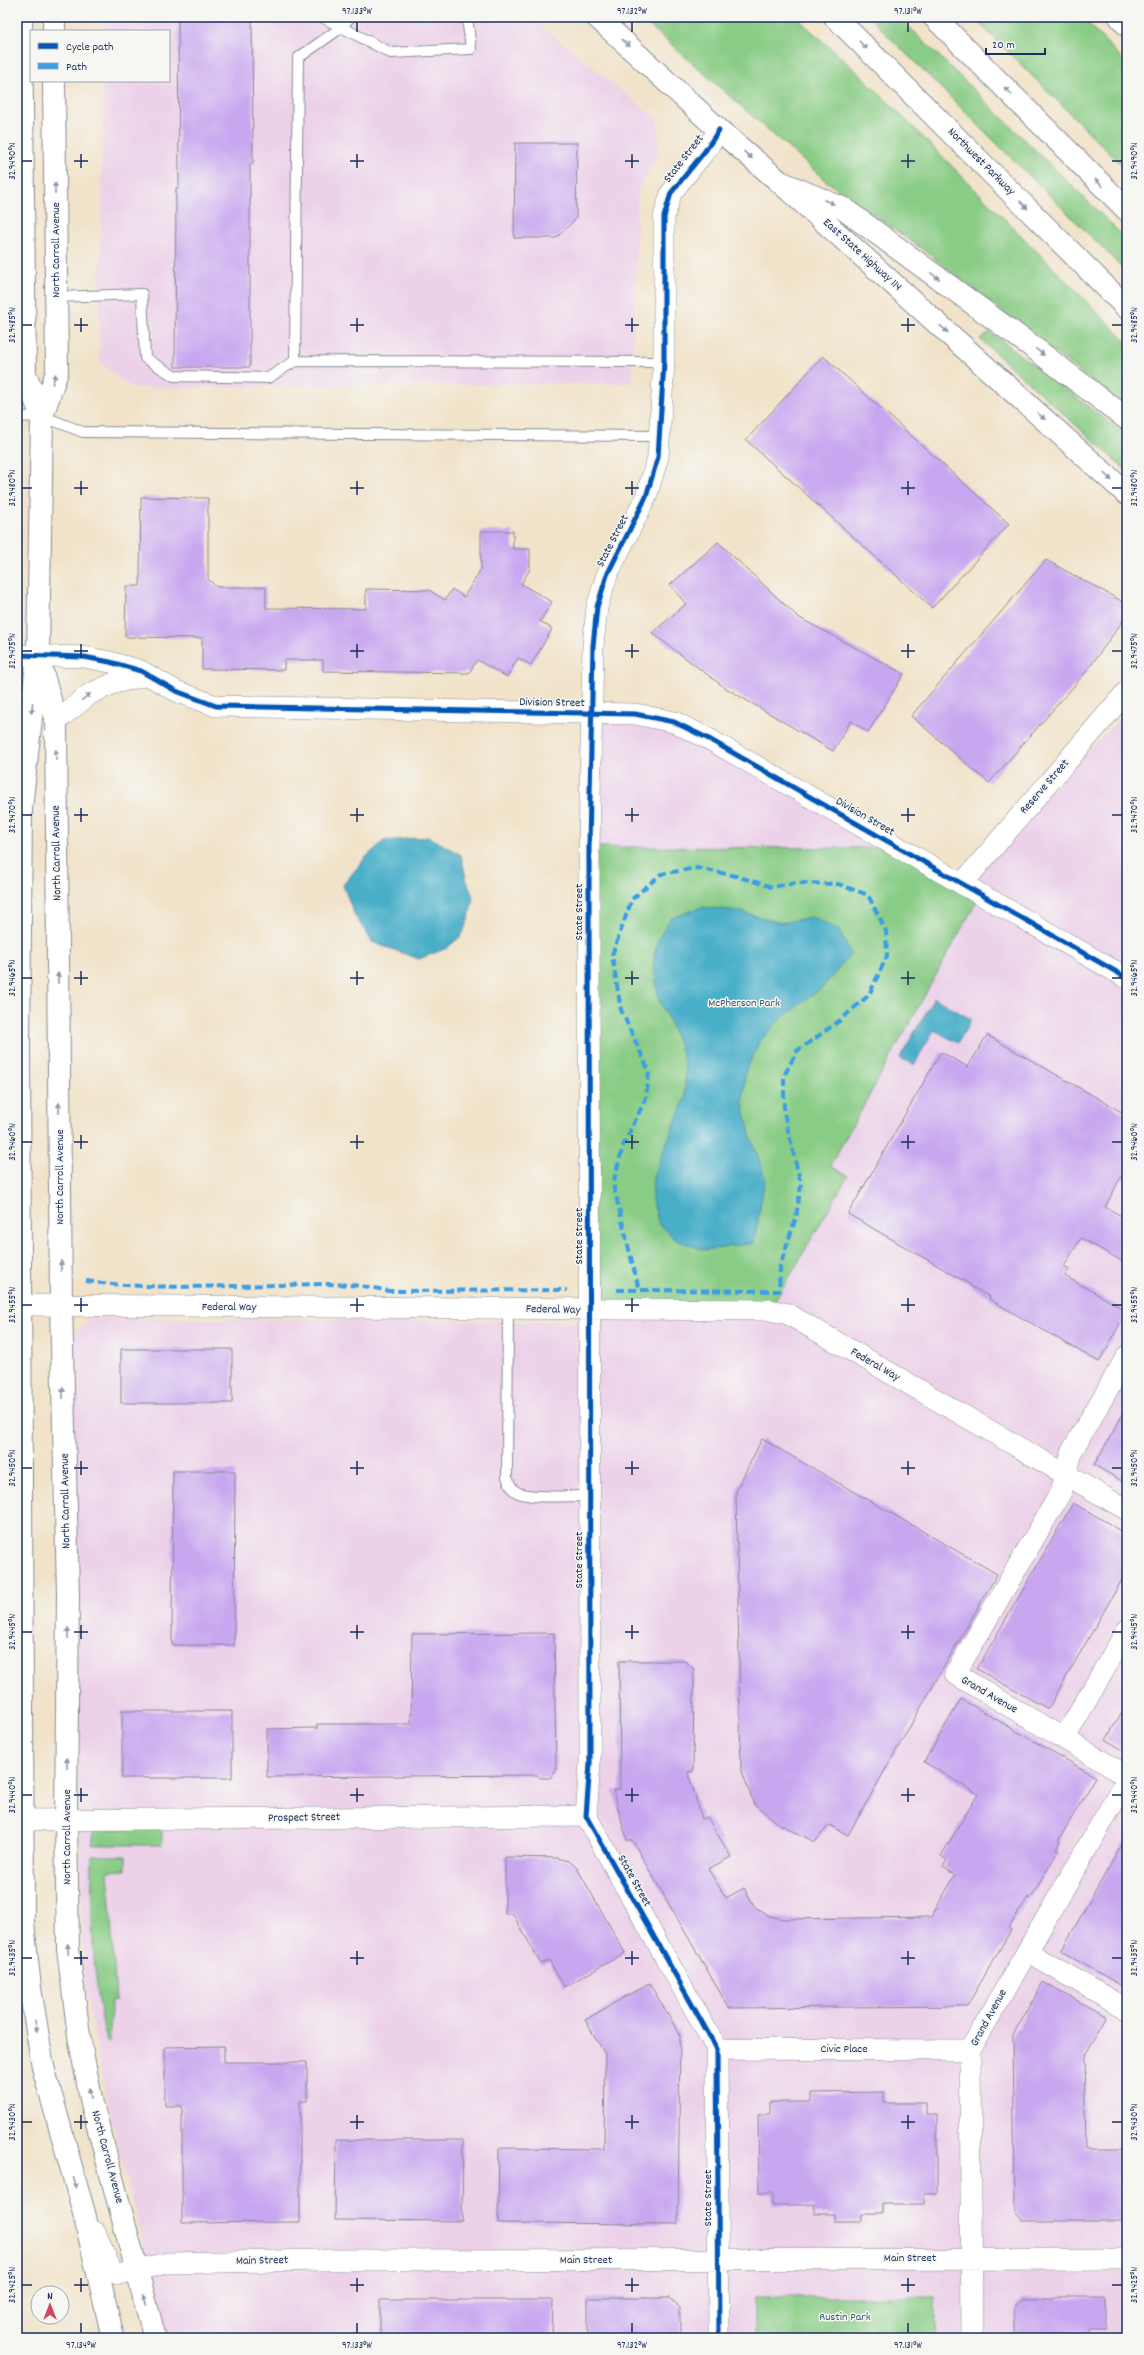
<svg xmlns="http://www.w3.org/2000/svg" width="1144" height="2355" font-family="Dekko,sans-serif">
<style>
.built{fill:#ecd1e9}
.green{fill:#89cc85;stroke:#527e72}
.water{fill:#49afc9;stroke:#326f94}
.building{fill:#c9a7f0}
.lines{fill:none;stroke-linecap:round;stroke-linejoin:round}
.service-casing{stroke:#868994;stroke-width:12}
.minor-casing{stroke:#868994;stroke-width:22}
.secondary-casing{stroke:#868994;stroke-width:24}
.motorway-casing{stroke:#868994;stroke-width:24}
.service{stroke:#fff;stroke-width:10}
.minor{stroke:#fff;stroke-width:21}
.secondary{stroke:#fff;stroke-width:22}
.motorway{stroke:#fff;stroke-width:22}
.quiet{stroke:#3b9de6;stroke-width:4;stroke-dasharray:8 4;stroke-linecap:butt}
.cycleway-casing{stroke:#f6f6f2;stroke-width:8}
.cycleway{stroke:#0057b8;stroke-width:5}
.oneway{fill:#8d97ae}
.ticks{fill:none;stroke:#1b2f5e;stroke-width:1.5}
.labels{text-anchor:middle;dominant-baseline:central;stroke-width:3;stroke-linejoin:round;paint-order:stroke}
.street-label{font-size:12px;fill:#1b2f5e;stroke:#f6f6f2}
.park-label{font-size:12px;fill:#365668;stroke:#f6f6f2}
.neatline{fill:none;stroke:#1b2f5e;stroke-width:1.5}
.ticks-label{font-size:10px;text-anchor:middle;fill:#1b2f5e}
</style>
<rect width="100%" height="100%" fill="#f6f6f2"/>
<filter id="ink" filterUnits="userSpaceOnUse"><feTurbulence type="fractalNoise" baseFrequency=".025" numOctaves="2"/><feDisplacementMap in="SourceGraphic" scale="8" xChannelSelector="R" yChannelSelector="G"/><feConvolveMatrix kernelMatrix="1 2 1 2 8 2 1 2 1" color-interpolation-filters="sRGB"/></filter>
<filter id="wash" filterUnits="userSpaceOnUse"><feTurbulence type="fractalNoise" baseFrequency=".012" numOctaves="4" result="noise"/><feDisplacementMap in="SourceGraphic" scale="16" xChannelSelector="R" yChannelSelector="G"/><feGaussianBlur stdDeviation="0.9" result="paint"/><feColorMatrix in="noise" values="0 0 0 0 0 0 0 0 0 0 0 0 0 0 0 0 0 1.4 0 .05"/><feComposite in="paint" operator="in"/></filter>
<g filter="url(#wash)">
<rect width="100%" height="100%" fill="#f1e3c9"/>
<!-- built -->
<path class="built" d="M104,17H530L658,120L659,152L638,189L632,383L132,388L99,362L103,81H169V31H104Z
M1127,711V2338H167L107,2101L84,1982L78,1785L72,1345L75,1334L89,1318L589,1322L591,713L674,722L962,884Z"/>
<!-- green -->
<path class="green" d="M640,17H796L866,80L1127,342V409L921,248L826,181Z
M869,17H899L1112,225L1127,241V272Z
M973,17H1082L1127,64V170Z
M990,332L1127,436V471L980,339Z
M589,847L901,848L981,894L830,1166L848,1176L770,1310H589Z
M100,1829H162V1845H92L94,1831Z
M92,1856H126V1870L108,1871L116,2000L111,2001L110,2042H107C92,1982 91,1918 92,1856Z
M755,2297H935V2338H755Z"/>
<!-- water -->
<path class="water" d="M429,837L461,855L466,879L473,897L469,918L462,935L447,948L419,959L372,942L354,914L343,885L366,857L384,841Z
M701,907L738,911L780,923L812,917L838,929L851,954L823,987L778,1021L758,1044L745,1073L743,1104L750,1134L765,1178L754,1243L705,1250L676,1240L659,1224L652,1200L653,1177L685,1098V1068L680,1046L659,999L653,963L658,940L670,919Z
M934,998L971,1019L958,1043L934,1030L914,1065L900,1058Z"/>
<g id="blocks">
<!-- building -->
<path class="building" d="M178,17H252L253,164H250V367H175L176,188H179Z
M515,143H577L576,219L556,238H514Z
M823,356L1009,524L932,608L746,440Z
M141,497L208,498V579L217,587H266V608L366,609V589L429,590L445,600L452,589L464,597L481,569V531H513V549H530V569L521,584L552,602L540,621L552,629L531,665L518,658L507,677L477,660L469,673L323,671V660H284V670L202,669V638L125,637L126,586H140Z
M718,542L798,617L904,674L868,732L851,721L833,751L724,687L652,633L686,604L670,585Z
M1046,560L1127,604V615L1086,672L989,783L911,716Z
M987,1035L1127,1115V1180L1121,1177L1105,1207L1127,1219V1264L1081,1238L1064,1266L1069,1269L1065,1276L1127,1311L1099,1362L989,1299L990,1297L970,1286L971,1285L848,1214L941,1052L968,1067Z
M121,1349H232V1403H121Z
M1127,1407V1484L1094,1465Z
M762,1439L997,1574L848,1835L829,1825L815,1842L778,1823L754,1804L741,1769L736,1491Z
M173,1471H235L234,1645H172Z
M1073,1503L1127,1534V1571L1048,1709L977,1669Z
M554,1633L556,1771L550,1778H540L537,1775L267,1777V1729L317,1728V1724H411L412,1634Z
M619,1661H685L694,1669L693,1771L688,1772L702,1819L707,1817L731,1857L708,1869L726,1898L744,1888L755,1907L769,1916L783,1919L931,1917L955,1875L943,1867L947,1860L941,1856L978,1794L924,1762L961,1699L1096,1777L1058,1841L1060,1842L1056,1849L1059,1850L1030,1899L1028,1897L1009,1928L1011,1930L967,2006L729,2008L632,1840H627L613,1790L620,1789Z
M1127,1703V1752L1106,1740Z
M122,1711H232V1778H122Z
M1127,1836V1989L1061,1951Z
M505,1857L558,1858L569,1861L577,1868L625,1953L564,1987L549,1960L541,1964L513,1914H505Z
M1043,1982L1107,2017L1084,2057L1086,2149H1127V2220H1023L1015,2211L1013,2036Z
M649,1983L680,2035L678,2224L498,2223L499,2148L604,2149L605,2054L585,2020Z
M224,2046V2062H307V2101H300V2222L182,2223V2106H165V2047Z
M884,2092V2103H926V2115H937V2194H924V2204H883V2214H862V2221H834V2214H814V2205H772V2193H759L758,2114H770V2102H811V2093Z
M336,2140H463L462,2221L335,2220Z
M588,2298H670L680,2307V2338H588Z
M1023,2298H1105V2330H1088V2338H1015V2306Z
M380,2300H553L552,2338H380Z"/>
</g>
</g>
<g filter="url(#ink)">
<use href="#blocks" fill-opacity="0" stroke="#868994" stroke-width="1"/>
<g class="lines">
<!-- service casing -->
<g class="service-casing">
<path id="service" d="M322,17L391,53L471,49L467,17
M56,297L142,294L145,358L174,376L268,378L295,361L664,362
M295,361L298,58L342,27L350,17
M17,417L42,416L83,432L659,436
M508,1309L507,1477C509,1482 510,1487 515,1491C526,1500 573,1495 589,1496"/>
</g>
<!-- minor casing -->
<g class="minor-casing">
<path id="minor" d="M719,130L705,151L671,193L664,217V362L658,457L646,497L607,575L597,607L593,646L589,847L590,1764L586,1816L717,2049L719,2338
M17,655L84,657L110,662L141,671L176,691L216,706L635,714L674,722L707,738L1127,978
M56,721L90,694L114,683L148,675
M962,884L1127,691
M22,1305L770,1310L788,1314L1127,1510
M1127,1356L1073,1449L1061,1492L955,1674L1127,1776
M1064,1739L1127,1630
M21,1820L586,1816
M1027,1952L1127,2009
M717,2049L970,2050
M95,2232L112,2272L118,2274L167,2263L319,2260L1127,2259
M972,2338L970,2050L1127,1779"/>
</g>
<!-- secondary casing -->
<g class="secondary-casing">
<path id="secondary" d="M21,17L25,374L42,416
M54,17V31
M597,17L719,130L780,182L1127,494
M1120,17L1127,25
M54,81L57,372L42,416L38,655L21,808L19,1048L23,1923L30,1988L43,2067L84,2213L113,2338
M41,668L56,721L61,1305L68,1592L66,1820L68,1949L79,2036L92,2104L155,2338"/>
</g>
<!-- motorway casing -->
<g class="motorway-casing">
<path id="motorway" d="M835,17L1127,308
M934,17L1127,210
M780,182L844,209L1038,351L1127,419"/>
</g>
<!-- service -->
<use href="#service" class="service"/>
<!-- minor -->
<use href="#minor" class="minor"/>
<!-- secondary -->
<use href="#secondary" class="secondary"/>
<!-- motorway -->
<use href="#motorway" class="motorway"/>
<!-- quiet -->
<path class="quiet" d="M86,1281C150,1290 216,1286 281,1285C317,1284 353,1282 388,1291L567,1290
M617,1290H639L779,1291L780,1266L796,1217L801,1185L784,1113V1076L797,1051L839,1021L869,995L887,956L886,931L868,895L838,884L796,883L772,887L736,876L697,868L661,874L632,899L612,955L621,1010L649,1071L646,1098L623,1146L613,1184L639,1290"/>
<!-- cycleway casing -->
<g class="cycleway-casing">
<path id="cycleway" d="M719,130L705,151L671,193L664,217V362L658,457L646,497L607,575L597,607L593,646L589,847L590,1764L586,1816L717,2049L719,2338
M17,655L84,657L110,662L141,671L176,691L216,706L635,714L674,722L707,738L1127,978"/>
</g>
<!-- cycleway -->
<use href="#cycleway" class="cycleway"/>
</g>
<!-- one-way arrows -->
<defs><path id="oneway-solid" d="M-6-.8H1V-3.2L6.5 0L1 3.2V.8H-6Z"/></defs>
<g class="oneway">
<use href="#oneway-solid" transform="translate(626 43) rotate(42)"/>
<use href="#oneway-solid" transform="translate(863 45) rotate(45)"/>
<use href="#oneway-solid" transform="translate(1008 91) rotate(-135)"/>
<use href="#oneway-solid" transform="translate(748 155) rotate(40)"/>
<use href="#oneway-solid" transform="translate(1099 183) rotate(-135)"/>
<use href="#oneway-solid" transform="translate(55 188) rotate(-90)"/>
<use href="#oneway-solid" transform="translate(829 202) rotate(23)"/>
<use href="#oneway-solid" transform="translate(1024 205) rotate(45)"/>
<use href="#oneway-solid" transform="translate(935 276) rotate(36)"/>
<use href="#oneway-solid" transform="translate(944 329) rotate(42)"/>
<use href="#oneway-solid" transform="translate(1040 352) rotate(37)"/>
<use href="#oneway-solid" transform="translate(54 379) rotate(-72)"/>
<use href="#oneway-solid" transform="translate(1041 416) rotate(42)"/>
<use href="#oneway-solid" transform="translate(1108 477) rotate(42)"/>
<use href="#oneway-solid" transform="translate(86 697) rotate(-38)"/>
<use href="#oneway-solid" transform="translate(32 708) rotate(96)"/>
<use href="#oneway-solid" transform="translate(56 755) rotate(-91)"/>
<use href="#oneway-solid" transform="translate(58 978) rotate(-90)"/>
<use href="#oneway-solid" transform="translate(59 1108) rotate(-90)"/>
<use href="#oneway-solid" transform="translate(61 1266) rotate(-90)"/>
<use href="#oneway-solid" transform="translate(63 1393) rotate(-91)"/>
<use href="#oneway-solid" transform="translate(68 1633) rotate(-90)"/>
<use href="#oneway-solid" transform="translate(67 1763) rotate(-90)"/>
<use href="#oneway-solid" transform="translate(68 1949) rotate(-94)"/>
<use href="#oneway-solid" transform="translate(36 2026) rotate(80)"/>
<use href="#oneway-solid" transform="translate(90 2093) rotate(-101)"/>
<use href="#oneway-solid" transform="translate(75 2183) rotate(74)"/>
<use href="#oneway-solid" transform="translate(145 2300) rotate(-105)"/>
</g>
</g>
<!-- ticks -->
<path class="ticks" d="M357,22V32M632,22V32M908,22V32M81,154V168M357,154V168M632,154V168M908,154V168M22,161H32M74,161H88M350,161H364M625,161H639M901,161H915M1112,161H1122M81,318V332M357,318V332M632,318V332M908,318V332M22,325H32M74,325H88M350,325H364M625,325H639M901,325H915M1112,325H1122M81,481V495M357,481V495M632,481V495M908,481V495M22,488H32M74,488H88M350,488H364M625,488H639M901,488H915M1112,488H1122M81,644V658M357,644V658M632,644V658M908,644V658M22,651H32M74,651H88M350,651H364M625,651H639M901,651H915M1112,651H1122M81,808V822M357,808V822M632,808V822M908,808V822M22,815H32M74,815H88M350,815H364M625,815H639M901,815H915M1112,815H1122M81,971V985M357,971V985M632,971V985M908,971V985M22,978H32M74,978H88M350,978H364M625,978H639M901,978H915M1112,978H1122M81,1135V1149M357,1135V1149M632,1135V1149M908,1135V1149M22,1142H32M74,1142H88M350,1142H364M625,1142H639M901,1142H915M1112,1142H1122M81,1298V1312M357,1298V1312M632,1298V1312M908,1298V1312M22,1305H32M74,1305H88M350,1305H364M625,1305H639M901,1305H915M1112,1305H1122M81,1461V1475M357,1461V1475M632,1461V1475M908,1461V1475M22,1468H32M74,1468H88M350,1468H364M625,1468H639M901,1468H915M1112,1468H1122M81,1625V1639M357,1625V1639M632,1625V1639M908,1625V1639M22,1632H32M74,1632H88M350,1632H364M625,1632H639M901,1632H915M1112,1632H1122M81,1788V1802M357,1788V1802M632,1788V1802M908,1788V1802M22,1795H32M74,1795H88M350,1795H364M625,1795H639M901,1795H915M1112,1795H1122M81,1951V1965M357,1951V1965M632,1951V1965M908,1951V1965M22,1958H32M74,1958H88M350,1958H364M625,1958H639M901,1958H915M1112,1958H1122M81,2115V2129M357,2115V2129M632,2115V2129M908,2115V2129M22,2122H32M74,2122H88M350,2122H364M625,2122H639M901,2122H915M1112,2122H1122M81,2278V2292M357,2278V2292M632,2278V2292M908,2278V2292M22,2285H32M74,2285H88M350,2285H364M625,2285H639M901,2285H915M1112,2285H1122M81,2323V2333M357,2323V2333M632,2323V2333M908,2323V2333"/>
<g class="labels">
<!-- street labels -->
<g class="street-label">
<text transform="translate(684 159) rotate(-52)">State Street</text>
<text transform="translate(981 162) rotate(45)">Northwest Parkway</text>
<text transform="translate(56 250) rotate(-90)">North Carroll Avenue</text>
<text transform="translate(862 255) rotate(42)">East State Highway 114</text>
<text transform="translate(613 541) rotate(-63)">State Street</text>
<text transform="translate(552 703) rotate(1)">Division Street</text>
<text transform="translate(1045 787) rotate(-49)">Reserve Street</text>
<text transform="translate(865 817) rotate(30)">Division Street</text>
<text transform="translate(57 853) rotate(-91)">North Carroll Avenue</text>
<text transform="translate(579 912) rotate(-90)">State Street</text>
<text transform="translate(60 1177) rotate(-90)">North Carroll Avenue</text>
<text transform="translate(579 1236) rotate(-90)">State Street</text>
<text x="229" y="1307">Federal Way</text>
<text transform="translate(553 1310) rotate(1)">Federal Way</text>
<text transform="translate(875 1365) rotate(30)">Federal Way</text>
<text transform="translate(66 1501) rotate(-91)">North Carroll Avenue</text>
<text transform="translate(579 1560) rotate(-90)">State Street</text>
<text transform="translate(989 1695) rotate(30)">Grand Avenue</text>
<text transform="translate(304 1818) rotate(-1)">Prospect Street</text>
<text transform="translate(67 1837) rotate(-90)">North Carroll Avenue</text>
<text transform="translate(634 1881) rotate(61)">State Street</text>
<text transform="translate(989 2018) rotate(-61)">Grand Avenue</text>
<text x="844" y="2049">Civic Place</text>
<text transform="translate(107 2157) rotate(75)">North Carroll Avenue</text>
<text transform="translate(708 2198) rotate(-90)">State Street</text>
<text x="910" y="2258">Main Street</text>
<text x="586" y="2260">Main Street</text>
<text transform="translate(262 2261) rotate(-1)">Main Street</text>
</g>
<!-- park labels -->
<g class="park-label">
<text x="744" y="1003">McPherson Park</text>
<text x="845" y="2317">Rustin Park</text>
</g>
</g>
<!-- margin -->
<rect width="1144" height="2355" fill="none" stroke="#f6f6f2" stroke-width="44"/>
<!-- legend -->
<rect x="30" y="30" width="140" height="52" fill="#f6f6f2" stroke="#9ea6b7"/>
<rect x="38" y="43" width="20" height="6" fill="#0057b8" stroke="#9ea6b7"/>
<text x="66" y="50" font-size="12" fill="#1b2f5e">Cycle path</text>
<rect x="38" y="63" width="20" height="6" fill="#3b9de6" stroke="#9ea6b7"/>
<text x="66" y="70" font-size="12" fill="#1b2f5e">Path</text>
<!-- north arrow -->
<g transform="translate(50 2305)"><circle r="19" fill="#f6f6f2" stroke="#9ea6b7"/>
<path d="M0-3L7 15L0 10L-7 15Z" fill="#d1495b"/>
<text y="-6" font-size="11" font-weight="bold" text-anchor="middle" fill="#1b2f5e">N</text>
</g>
<!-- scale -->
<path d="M986 48v6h59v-6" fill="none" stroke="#1b2f5e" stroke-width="2"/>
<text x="992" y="48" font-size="12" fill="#1b2f5e" stroke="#f6f6f2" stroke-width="3" paint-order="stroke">20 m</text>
<rect x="22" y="22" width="1100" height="2311" class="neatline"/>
<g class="ticks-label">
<text x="357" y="14">97.133°W</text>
<text x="632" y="14">97.132°W</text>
<text x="908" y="14">97.131°W</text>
<text transform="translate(11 161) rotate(-90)" y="4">32.9490°N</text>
<text transform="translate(1133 161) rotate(-90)" y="4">32.9490°N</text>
<text transform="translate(11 325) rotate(-90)" y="4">32.9485°N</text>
<text transform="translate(1133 325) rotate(-90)" y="4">32.9485°N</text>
<text transform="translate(11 488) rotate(-90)" y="4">32.9480°N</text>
<text transform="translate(1133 488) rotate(-90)" y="4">32.9480°N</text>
<text transform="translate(11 651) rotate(-90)" y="4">32.9475°N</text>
<text transform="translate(1133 651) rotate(-90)" y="4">32.9475°N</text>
<text transform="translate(11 815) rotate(-90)" y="4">32.9470°N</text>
<text transform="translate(1133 815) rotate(-90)" y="4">32.9470°N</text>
<text transform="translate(11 978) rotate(-90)" y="4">32.9465°N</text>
<text transform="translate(1133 978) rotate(-90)" y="4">32.9465°N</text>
<text transform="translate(11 1142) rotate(-90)" y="4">32.9460°N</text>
<text transform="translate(1133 1142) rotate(-90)" y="4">32.9460°N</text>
<text transform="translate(11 1305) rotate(-90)" y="4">32.9455°N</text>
<text transform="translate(1133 1305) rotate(-90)" y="4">32.9455°N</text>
<text transform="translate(11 1468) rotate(-90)" y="4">32.9450°N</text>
<text transform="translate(1133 1468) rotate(-90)" y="4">32.9450°N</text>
<text transform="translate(11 1632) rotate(-90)" y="4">32.9445°N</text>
<text transform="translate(1133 1632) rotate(-90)" y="4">32.9445°N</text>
<text transform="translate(11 1795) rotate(-90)" y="4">32.9440°N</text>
<text transform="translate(1133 1795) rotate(-90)" y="4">32.9440°N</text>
<text transform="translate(11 1958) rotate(-90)" y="4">32.9435°N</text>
<text transform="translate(1133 1958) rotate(-90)" y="4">32.9435°N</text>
<text transform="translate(11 2122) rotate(-90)" y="4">32.9430°N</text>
<text transform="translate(1133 2122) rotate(-90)" y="4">32.9430°N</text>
<text transform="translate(11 2285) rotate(-90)" y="4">32.9425°N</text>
<text transform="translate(1133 2285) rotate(-90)" y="4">32.9425°N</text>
<text x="81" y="2348">97.134°W</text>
<text x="357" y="2348">97.133°W</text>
<text x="632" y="2348">97.132°W</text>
<text x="908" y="2348">97.131°W</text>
</g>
</svg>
